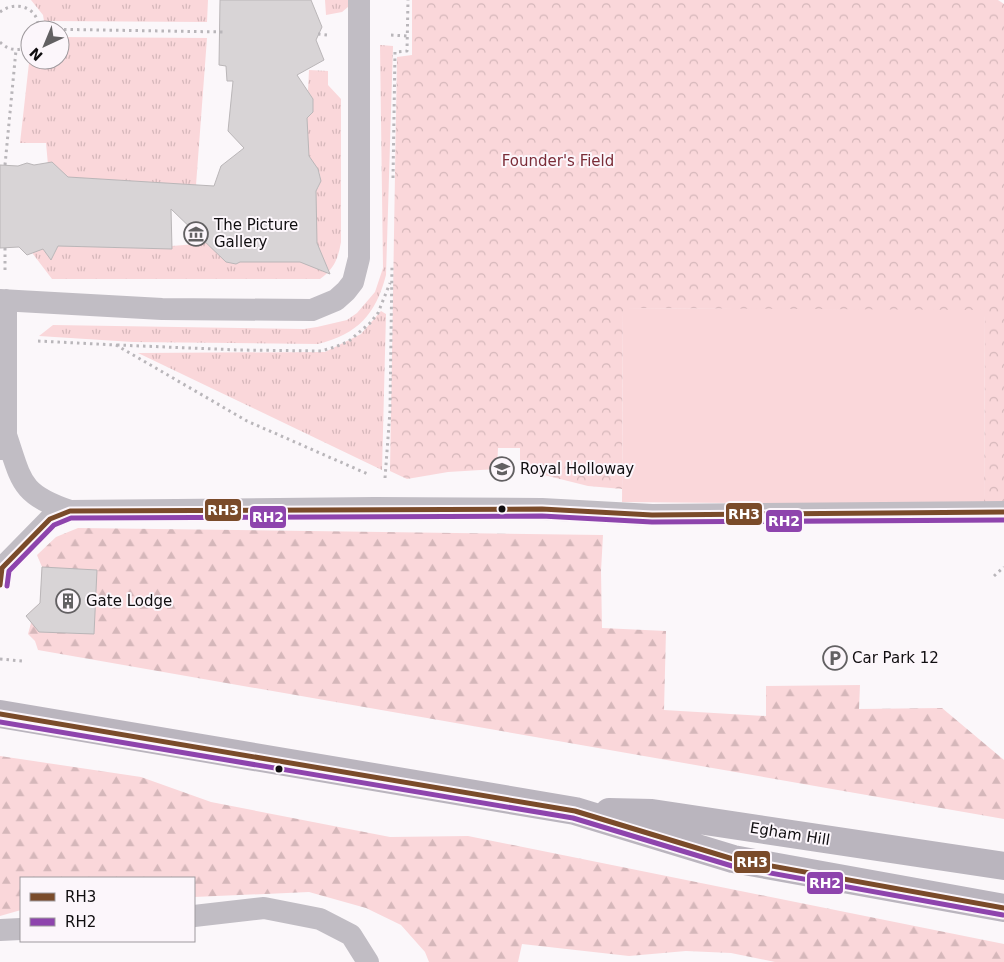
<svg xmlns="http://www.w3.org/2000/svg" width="1004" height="962" font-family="'DejaVu Sans',sans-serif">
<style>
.grass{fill:url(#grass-tufts)}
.forest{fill:url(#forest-firs)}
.park{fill:url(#park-crowns)}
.pitch{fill:#fad7da}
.building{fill:#d8d4d6;stroke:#bab6b8}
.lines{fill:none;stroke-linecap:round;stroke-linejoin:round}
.path{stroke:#b9b6ba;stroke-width:3;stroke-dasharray:2.5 4;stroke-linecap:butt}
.service{stroke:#c1bdc4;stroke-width:22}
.primary{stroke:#bab5be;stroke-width:28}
.bus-1-casing{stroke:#fcf6fb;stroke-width:9}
.bus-2-casing{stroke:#fcf6fb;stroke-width:9}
.bus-1{stroke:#7a4b2a;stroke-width:5}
.bus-2{stroke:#8e44ad;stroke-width:5}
.bus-dot{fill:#100e10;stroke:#fcf6fb;stroke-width:2}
.labels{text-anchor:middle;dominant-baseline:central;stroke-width:4;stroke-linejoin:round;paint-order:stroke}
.park-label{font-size:15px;fill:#7b2d38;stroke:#fcf6fb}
.poi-label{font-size:15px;fill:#100e10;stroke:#fcf6fb;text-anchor:start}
.street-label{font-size:15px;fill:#100e10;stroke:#fcf6fb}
.line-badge{stroke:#fcf6fb;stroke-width:2}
.badge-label{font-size:14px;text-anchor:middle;font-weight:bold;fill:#fff}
</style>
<defs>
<pattern id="grass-tufts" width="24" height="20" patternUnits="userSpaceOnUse" patternTransform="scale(1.25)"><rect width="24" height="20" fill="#fad7da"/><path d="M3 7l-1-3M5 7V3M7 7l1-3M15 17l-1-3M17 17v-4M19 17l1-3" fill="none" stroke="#d5b7ba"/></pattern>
<pattern id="forest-firs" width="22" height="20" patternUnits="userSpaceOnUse" patternTransform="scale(1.25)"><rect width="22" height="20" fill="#fad7da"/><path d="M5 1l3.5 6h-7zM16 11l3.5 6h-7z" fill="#d5b7ba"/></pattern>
<pattern id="park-crowns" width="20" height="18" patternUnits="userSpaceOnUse" patternTransform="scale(1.25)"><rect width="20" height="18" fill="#fad7da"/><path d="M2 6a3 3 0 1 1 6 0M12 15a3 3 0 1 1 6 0" fill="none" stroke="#d5b7ba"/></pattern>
</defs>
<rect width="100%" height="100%" fill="#fbf7fa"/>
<!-- grass -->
<path class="grass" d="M31,0H208L207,22L44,21L43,15Z
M325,0H348V7L342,12L326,15Z
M60,37L207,38L196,185L49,176L46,143H20L30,54V60H60Z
M380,45L393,46L386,275C376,314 358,334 318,344L133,342L39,336L53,325L304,329L317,327L347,320L357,313L375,292L383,268Z
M309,70L328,71V85L341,99V242C338,259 334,269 320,279H52L33,254L32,252L43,248L53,256L55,252L53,247L73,242L74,247H83L84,243L113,248L114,244C149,251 185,244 220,242V255L229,262L320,252L318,245L310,239L317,223L316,209H310L312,191L318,188C323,177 320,167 309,162L307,118L313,112V99L308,91Z
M381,311L386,314L382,470L138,353L325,352L361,334Z"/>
<!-- forest -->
<path class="forest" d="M78,528L603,535L601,571L602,628L666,631L664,710L766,716V686L860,685L859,709L942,708L1004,760V819L38,650L35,641L28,634L31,623L30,612L40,603L42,567L37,555L56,537Z
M0,756L141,777L211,802L390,837L468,836L1004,944V962H775L731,953L686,951L629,956L522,944L518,962H429L425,952L401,925L366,908L309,892L194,897V878H21V910L0,916Z"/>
<!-- park -->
<path class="park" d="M412,0H998L1004,4V503L984,505L985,311L623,308L622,489L588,486L520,469V448H498L497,469L448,472L407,479L390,471L397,57L412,55Z"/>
<!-- pitch -->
<path class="pitch" d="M623,308L985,310L984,505L622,502Z"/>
<!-- building -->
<path class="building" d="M220,0H311L322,27L316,40L324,60L297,75L313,99V112L307,118L309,156L318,169L321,181L316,191L317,243L330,274L300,262H240L236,264L226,262L171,209L172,249L58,246L51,260L43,249L27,255L19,247L0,248V165L18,166L27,163L34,165L52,162L68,177L214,186L221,166L244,148L228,131L233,81H227L226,66L219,65Z
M42,567L97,570L94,634L39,632L26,616L40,603Z"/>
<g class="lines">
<!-- path -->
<path class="path" d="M0,12C15,0 40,7 38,29
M38,29L226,32
M318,34L327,35
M391,35L407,36
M0,42C9,51 20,52 30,45
M5,165L16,50
M393,178L395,52L407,51L408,0
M5,248V270
M38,341L116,345L247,421L370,475
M117,345L239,350L321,351L335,347L349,341L370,323L378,313L390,283
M385,478L390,411L392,265
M994,576L1004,567
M0,659L22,661"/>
<!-- service -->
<path class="service" d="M0,300L162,309L312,310L336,300L346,291L353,282L359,258V0
M6,435C22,482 20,494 70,511L375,508L542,509L652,515L1004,512
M1,449L6,435V300
M2,568L50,519L70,511
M194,916L264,908L320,919L351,935L368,962
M0,930L21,929"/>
<!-- primary -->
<path class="primary" d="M0,714L575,811L733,859L1004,908
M609,812L652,813L1004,866"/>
<!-- bus-1 casing -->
<g class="bus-1-casing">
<path id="bus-1" d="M0,585L2,568L50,519L70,511L542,509L652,515L1004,512
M0,714L575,811L733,859L1004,908"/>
</g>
<!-- bus-2 casing -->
<g class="bus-2-casing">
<path id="bus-2" d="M7,586L9,571L54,525L71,518L542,516L652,522L1004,520
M0,722L573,818L732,866L1003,915"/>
</g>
<!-- bus-1 -->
<use href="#bus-1" class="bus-1"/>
<!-- bus-2 -->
<use href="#bus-2" class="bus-2"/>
</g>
<!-- icons -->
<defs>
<g id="museum-ring" transform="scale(1.25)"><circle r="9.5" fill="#fcf6fb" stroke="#626062" stroke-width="1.5"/><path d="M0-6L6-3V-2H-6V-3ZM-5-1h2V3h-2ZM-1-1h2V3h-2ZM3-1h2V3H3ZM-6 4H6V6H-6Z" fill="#626062"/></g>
<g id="university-ring" transform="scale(1.25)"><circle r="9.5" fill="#fcf6fb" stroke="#626062" stroke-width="1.5"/><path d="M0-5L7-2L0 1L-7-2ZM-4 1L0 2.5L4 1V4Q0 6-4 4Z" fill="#626062"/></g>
<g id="building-ring" transform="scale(1.25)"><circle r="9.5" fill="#fcf6fb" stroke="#626062" stroke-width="1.5"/><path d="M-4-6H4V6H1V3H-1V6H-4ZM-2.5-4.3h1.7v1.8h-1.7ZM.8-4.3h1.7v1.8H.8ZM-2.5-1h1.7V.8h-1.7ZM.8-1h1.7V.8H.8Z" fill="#626062"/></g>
<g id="parking-ring" transform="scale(1.25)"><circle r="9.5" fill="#fcf6fb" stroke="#626062" stroke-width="1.5"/><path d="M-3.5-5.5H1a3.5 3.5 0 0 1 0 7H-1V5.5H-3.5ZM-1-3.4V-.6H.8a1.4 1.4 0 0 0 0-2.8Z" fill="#626062"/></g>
</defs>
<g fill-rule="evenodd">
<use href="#museum-ring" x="196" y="234"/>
<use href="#university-ring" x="502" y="469"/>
<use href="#building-ring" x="68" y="601"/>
<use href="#parking-ring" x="835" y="658"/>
</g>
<!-- markers -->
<g class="bus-dot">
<circle cx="502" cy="509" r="4.5"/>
<circle cx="279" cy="769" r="4.5"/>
</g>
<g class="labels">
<!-- park labels -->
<g class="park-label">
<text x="558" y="161">Founder's Field</text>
</g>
<!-- poi labels -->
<g class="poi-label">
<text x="214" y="225">The Picture<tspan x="214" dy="17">Gallery</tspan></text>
<text x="520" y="469">Royal Holloway</text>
<text x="86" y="601">Gate Lodge</text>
<text x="852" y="658">Car Park 12</text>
</g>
<!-- street labels -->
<g class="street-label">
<text transform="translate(790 834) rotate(9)">Egham Hill</text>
</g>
</g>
<g class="line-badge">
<rect x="204" y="498" width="38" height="24" rx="5" fill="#7a4b2a"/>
<rect x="725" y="502" width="38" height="24" rx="5" fill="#7a4b2a"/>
<rect x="249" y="505" width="38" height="24" rx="5" fill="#8e44ad"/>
<rect x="765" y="509" width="38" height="24" rx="5" fill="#8e44ad"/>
<rect x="733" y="850" width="38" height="24" rx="5" fill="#7a4b2a"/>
<rect x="806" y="871" width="38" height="24" rx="5" fill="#8e44ad"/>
</g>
<g class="badge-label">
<text x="223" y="515">RH3</text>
<text x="744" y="519">RH3</text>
<text x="268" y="522">RH2</text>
<text x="784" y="526">RH2</text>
<text x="752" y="867">RH3</text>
<text x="825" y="888">RH2</text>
</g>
<!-- legend -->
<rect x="20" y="877" width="175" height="65" fill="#fcf6fb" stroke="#9e999d"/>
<rect x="30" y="893" width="25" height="8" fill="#7a4b2a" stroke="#9e999d"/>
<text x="65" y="902" font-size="15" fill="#100e10">RH3</text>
<rect x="30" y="918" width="25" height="8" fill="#8e44ad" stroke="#9e999d"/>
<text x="65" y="927" font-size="15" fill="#100e10">RH2</text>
<!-- north arrow -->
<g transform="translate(45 45) rotate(224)"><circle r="24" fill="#fcf6fb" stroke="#9e999d"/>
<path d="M0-4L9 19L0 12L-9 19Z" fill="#626062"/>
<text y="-8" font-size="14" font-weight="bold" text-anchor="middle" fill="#100e10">N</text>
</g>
</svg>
